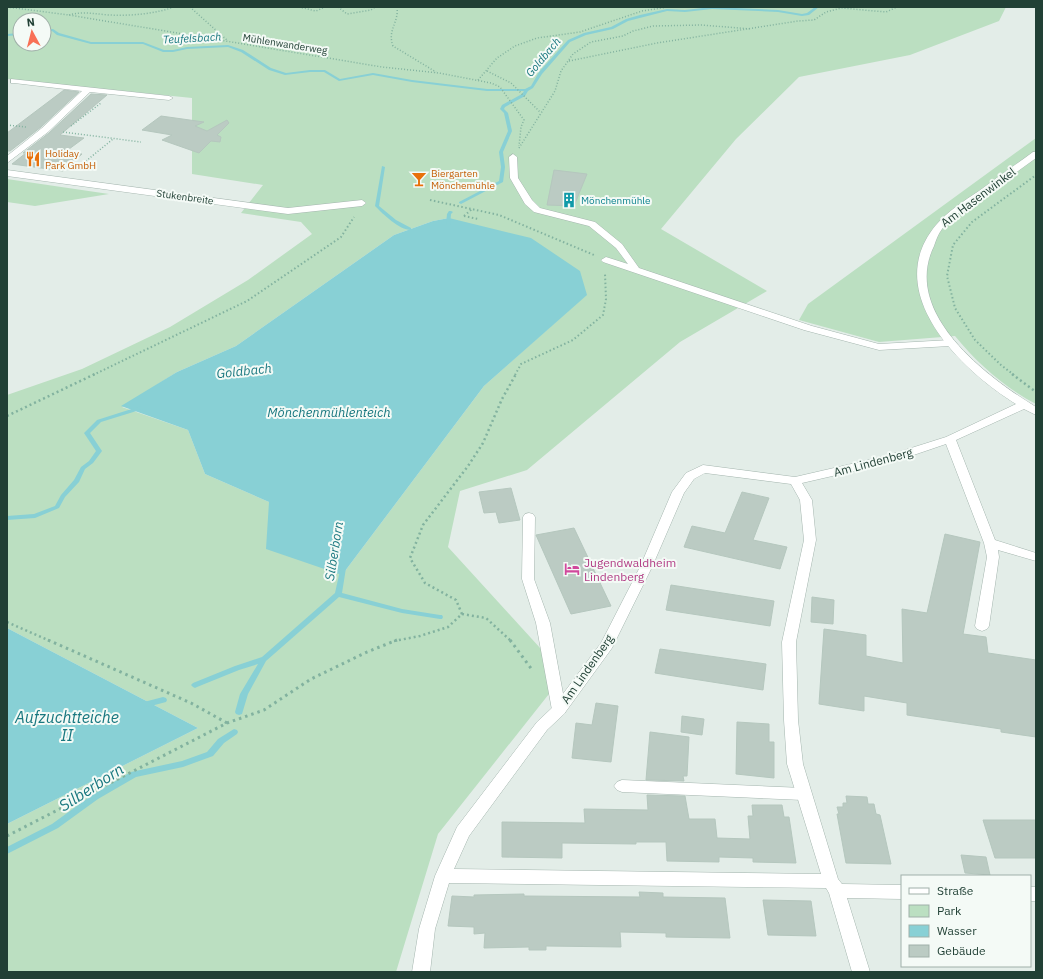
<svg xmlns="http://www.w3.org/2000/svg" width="1043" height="979" font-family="'IBM Plex Sans',sans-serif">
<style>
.green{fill:#bbdfc1;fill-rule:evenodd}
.water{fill:#88d0d5}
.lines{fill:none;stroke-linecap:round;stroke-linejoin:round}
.stream{fill:#88d0d5;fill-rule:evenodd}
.building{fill:#bbcbc3;stroke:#b5c7be}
.service-casing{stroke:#a5b6af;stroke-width:1}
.minor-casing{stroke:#a5b6af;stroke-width:1}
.path-far3{stroke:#82b29f;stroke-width:1.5;stroke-dasharray:1 2;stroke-linecap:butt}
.path-far2{stroke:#82b29f;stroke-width:2;stroke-dasharray:1.5 2.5;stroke-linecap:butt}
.path-far1{stroke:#82b29f;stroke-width:2.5;stroke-dasharray:2 3;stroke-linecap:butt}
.path{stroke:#82b29f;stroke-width:3;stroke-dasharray:2.5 4;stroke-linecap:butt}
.service{fill:#fff;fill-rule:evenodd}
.minor{fill:#fff;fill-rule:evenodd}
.labels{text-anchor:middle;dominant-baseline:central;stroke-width:4;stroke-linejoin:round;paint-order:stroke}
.far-street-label{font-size:10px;fill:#214035;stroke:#f4faf6}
.far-food-label{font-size:10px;fill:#c56008;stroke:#f4faf6;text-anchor:start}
.far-culture-label{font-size:10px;fill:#0d838f;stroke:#f4faf6;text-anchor:start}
.far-water-label{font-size:11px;font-style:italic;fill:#18777f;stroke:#f4faf6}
.street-label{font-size:12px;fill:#214035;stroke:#f4faf6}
.hotel-label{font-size:12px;fill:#b23c85;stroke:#f4faf6;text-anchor:start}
.water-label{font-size:13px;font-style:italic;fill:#18777f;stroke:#f4faf6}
.near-water-label{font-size:16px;font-style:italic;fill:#18777f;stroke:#f4faf6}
</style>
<rect width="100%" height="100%" fill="#e3ede8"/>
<!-- green -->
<path class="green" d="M7,7H1006L999,21L910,55L799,77L736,139L661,229L767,291L680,342L527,470L460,491L448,547L541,649L560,680L438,834L396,972H7V824L198,728L7,628V395L82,369L170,327L248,280L312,234L301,222L241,213L263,185L192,174V98L7,79ZM20,20H44V44H20ZM449,218L586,295L484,386L342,575L269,502L205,474L188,430L122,407L177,372L236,346L394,235L433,221Z
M1036,138V404C1005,388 977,363 955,336L879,342L799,320L808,304Z
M7,179L109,194L35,206L7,202Z"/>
<!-- water -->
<path class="water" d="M449,218L531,238L580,271L587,295L484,386L342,575L266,549L269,502L205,474L188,430L121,406L177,372L236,346L394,235L433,221Z
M7,628L198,728L7,824Z"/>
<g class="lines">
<!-- stream -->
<path class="stream" d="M712,7L778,10L802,14L807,13L815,7H819L809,15L802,16L778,12L712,9L685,12L667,11L628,21L613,29L586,35L570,42L542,74L533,88L528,91L525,96L505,107L504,109L508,113L512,131L503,152L505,167L503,182L461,204L459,203V202L499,181L501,167L499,152L508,131L504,113L500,109L502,105L522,94L524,91H487L412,82L373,75L339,81L324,72H310L285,75L269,70L241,52L228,47L187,49L173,52H163L143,44H91L57,35L52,31L44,32V30L53,29L59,33L91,42H143L164,50H173L187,47L228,45L243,50L271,68L286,73L310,70H325L340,79L373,73L412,80L487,89H525L531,86L539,72L568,40L584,33L611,27L626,19L640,15L667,9L685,10Z
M20,33V35L7,36V34Z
M382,166L385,167L379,206L396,220L411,228V230C399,230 383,214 375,206Z
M449,211H451L453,212L451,214L450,225L448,226L446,225L447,214Z
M141,406L143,407L144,408L143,409L101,422L90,433L102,451L93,463L85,469L79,482L65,497L59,508L35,518L7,520V516L34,514L55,506L61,495L74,480L81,467L89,461L96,451L84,433L97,420Z
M341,566H345L346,568L342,593L402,609L440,615H442L443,617L442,619H440L402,613L339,597L266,661L248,694L242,714L239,715L236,714L235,712L240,694L258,664L239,670L197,687L195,688L193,687L191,685L193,683L235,666L262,657L335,593Z
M163,697L166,698L167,700L166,702L147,707L144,706L143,704L144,702Z
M234,729L237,730L238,732L237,734L224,743L213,756L183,767L136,777L98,799L58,828L7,854V847L52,824L92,795L131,772L182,761L207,752L218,739Z"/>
</g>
<!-- building -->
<path class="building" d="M64,90L79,92L41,127L10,151H7V133Z
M91,94L107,95L60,135L84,138L65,152L82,154L63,171L12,164L26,153H23L49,133Z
M161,116L204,122L195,126L207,131L227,120L229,123L217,135L221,137L220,142L211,141L199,153L162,140L172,135L142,130Z
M554,170L587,174L574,206L547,205Z
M511,488L520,520L499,523L496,512L484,513L479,492Z
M742,492L769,498L753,540L787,547L780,569L684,547L692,526L725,533Z
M574,528L611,606L571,614L536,535Z
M945,534L980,542L963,634L986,637L988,653L1036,660V737L1001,732V729L907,715V703L864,696V711L819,704L824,629L866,635V656L903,663L902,609L927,613Z
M671,585L774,601L770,626L666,610Z
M812,597L834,600L833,624L811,622Z
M660,649L766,664L763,690L655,673Z
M596,703L618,706L611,762L572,758L576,723L592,725Z
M682,716L704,719L702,735L681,732Z
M737,722L769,724V742H774V778L736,774Z
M650,732L689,737L687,776H683L684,781L646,780Z
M647,795L685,796L689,819H715L717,838L750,839L748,816H753L752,805H782L784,817H789L796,863L753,862V858L719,857V862L667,861L666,842H636V844L562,843V858L502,857V822L585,823L584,809L648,810Z
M846,796L867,797L868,804H874L876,814L880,815L891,864L846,863L837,814H839L837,807H843V803H847Z
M983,820H1036V858H995Z
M961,855L986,857L990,875L965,873Z
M639,892L663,893V897L725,898L730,938L666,937V933L620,932L621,947L546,946V950H529V947L484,948L485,933L474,934V927L448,926L452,896L474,897V895L524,894V896L640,897Z
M763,900L811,901L816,936L768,935Z"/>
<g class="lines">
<!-- service casing -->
<g class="service-casing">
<path id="service" d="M11,79L169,96L173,98L169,100L90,92L48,132L7,163V156L42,128L82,91L14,83H11Z
M513,154L517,157L518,178L532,200L540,208L595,222L622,244L639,268L812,326L879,344L950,340L955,343L950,346L879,350L804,330L603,262L601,260L606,257L628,264L616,248L589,226L534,212L525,204L510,178L509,157Z
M7,170L288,208L362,200L366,203L362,206L288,214L7,176Z
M529,513L533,514L535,517L534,579L550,623L566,710L564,714L559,715L554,714L552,710L536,623L522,579L523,517L525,514Z
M622,780L803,788L808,790L811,794L808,798L803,800L622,792L617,790L614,786L617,782Z"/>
</g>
<!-- minor casing -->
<g class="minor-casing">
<path id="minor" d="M1033,152H1036V158C1019,170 1002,183 984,195C970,205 953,215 942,229C938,234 936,240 934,246C901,313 987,377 1036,407V415L1024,409L956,440L995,540L1036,553V561L998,550L999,557L989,626L987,629L982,631L977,629L975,626L987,557L984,543L946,444L893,462L802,483L812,500L816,540L796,642L798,720L803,764L838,879L842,884L902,885V899L847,898L870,972H852L829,893L826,888L449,883L435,929L430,972H412L419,929L435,876L457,827L537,722L554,706L601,643L640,567L672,492L686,473L703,465L795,477L886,456L946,437L1016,404C961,370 880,292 936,225C948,211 964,201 979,191C997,178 1015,165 1033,152ZM705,473L791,484L800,500L804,540L782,642L784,720L787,764L821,874L454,869L469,836L547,730L564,714L612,648L652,567L684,493L694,479Z
M1030,887H1036V901H1030Z"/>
</g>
<!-- path-far3 -->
<path class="path-far3" d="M7,7L69,15L382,67L439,73L491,83L500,87L524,120L521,127L519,146
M190,7L228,41
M299,7L316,11L325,7
M338,7L347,14L371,10L375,7
M397,7C399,23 387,30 393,46L436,72
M69,15C83,11 95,14 109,15C131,16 154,14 174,7
M569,61L657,43L798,21L814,20L826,12L842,8L886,12L897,7
M487,71L511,83L540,112
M478,80L497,58L515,46L537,38L580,32L642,11L668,7
M7,125L26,127
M71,126L101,103
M63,132L141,142
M519,148L555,91L561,71L573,54L591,42L623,36L633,31L653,26L702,25L751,29
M86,161L113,139"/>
<!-- path-far2 -->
<path class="path-far2" d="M430,200L499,215L594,255
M464,216L478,219
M464,216L472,209
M93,375L247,301L341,237L354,217
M515,375L521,364L573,340L603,315L606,299L605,274
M1014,375L1001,365L975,340L955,308L947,276L953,245L972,222L1036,175"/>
<!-- path-far1 -->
<path class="path-far1" d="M1012,374L1036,392
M7,416L95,374
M462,614L456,600L425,583L410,558L423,525L468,466L483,443L502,399L516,374
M462,614L486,618L511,641
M7,622L50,641
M394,641L420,636L448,627L462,614"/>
<!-- path -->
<path class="path" d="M48,640L191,703L227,723
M510,640L533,671
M7,836L227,723L264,710L311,679L367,652L397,640"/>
<!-- service -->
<use href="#service" class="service"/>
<!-- minor -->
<use href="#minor" class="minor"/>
</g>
<!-- icons -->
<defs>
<g id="restaurant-bare" transform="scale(1.2)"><path d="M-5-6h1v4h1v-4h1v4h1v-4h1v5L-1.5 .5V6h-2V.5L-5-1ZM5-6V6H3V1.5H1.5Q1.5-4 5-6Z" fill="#e8710a" stroke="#f4faf6" stroke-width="2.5" paint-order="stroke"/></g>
<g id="bar-bare" transform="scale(1.2)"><path d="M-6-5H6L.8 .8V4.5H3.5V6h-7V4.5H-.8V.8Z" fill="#e8710a" stroke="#f4faf6" stroke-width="2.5" paint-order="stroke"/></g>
<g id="building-bare" transform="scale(1.2)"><path d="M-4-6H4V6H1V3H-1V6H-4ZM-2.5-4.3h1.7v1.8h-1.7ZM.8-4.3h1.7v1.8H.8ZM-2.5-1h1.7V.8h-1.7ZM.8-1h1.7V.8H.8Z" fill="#0f9aa8" stroke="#f4faf6" stroke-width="2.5" paint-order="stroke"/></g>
<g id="hotel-bare" transform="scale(1.2)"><path d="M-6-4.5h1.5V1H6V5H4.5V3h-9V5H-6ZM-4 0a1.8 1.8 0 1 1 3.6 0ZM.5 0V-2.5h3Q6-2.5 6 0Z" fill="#d1479c" stroke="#f4faf6" stroke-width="2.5" paint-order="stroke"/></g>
</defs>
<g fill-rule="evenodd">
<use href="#restaurant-bare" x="33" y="159"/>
<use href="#bar-bare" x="419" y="179"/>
<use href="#building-bare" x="569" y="200"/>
<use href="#hotel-bare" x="572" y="569"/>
</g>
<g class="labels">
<!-- far-street labels -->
<g class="far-street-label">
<text transform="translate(285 44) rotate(9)">Mühlenwanderweg</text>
<text transform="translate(185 197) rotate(8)">Stukenbreite</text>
</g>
<!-- far-food labels -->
<g class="far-food-label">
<text x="45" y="153">Holiday<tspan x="45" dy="12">Park GmbH</tspan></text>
<text x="431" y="173">Biergarten<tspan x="431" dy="12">Mönchemühle</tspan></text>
</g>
<!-- far-culture labels -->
<g class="far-culture-label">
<text x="581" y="200">Mönchenmühle</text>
</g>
<!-- far-water labels -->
<g class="far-water-label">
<text transform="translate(192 38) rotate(-3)">Teufelsbach</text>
<text transform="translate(543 57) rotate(-50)">Goldbach</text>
</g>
<!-- street labels -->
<g class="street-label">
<text transform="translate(978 197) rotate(-37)">Am Hasenwinkel</text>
<text transform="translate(873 462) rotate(-15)">Am Lindenberg</text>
<text transform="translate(587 669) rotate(-55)">Am Lindenberg</text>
</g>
<!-- hotel labels -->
<g class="hotel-label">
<text x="584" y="562">Jugendwaldheim<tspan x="584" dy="14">Lindenberg</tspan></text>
</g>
<!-- water labels -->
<g class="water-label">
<text transform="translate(244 371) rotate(-6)">Goldbach</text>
<text x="329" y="412">Mönchenmühlenteich</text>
<text transform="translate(334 551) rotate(-81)">Silberborn</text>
</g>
<!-- near-water labels -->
<g class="near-water-label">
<text x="67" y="717">Aufzuchtteiche<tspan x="67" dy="18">II</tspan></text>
<text transform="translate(91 787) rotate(-33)">Silberborn</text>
</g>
</g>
<!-- border -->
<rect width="1043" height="979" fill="none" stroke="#214035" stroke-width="16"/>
<!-- legend -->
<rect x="901" y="875" width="130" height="92" fill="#f4faf6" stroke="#a0b0a9"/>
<rect x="909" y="888" width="20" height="6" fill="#ffffff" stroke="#a0b0a9"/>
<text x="937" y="895" font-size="12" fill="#214035">Straße</text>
<rect x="909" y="905" width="20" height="12" fill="#bbdfc1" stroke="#a0b0a9"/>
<text x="937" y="915" font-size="12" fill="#214035">Park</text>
<rect x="909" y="925" width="20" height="12" fill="#88d0d5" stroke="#a0b0a9"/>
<text x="937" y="935" font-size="12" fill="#214035">Wasser</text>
<rect x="909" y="945" width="20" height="12" fill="#bbcbc3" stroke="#a0b0a9"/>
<text x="937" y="955" font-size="12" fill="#214035">Gebäude</text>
<!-- north arrow -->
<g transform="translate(32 32) rotate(353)"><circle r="19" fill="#f4faf6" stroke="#a0b0a9"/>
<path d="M0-3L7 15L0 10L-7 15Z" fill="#f87056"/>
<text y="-6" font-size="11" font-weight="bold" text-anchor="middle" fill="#214035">N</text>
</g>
</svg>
